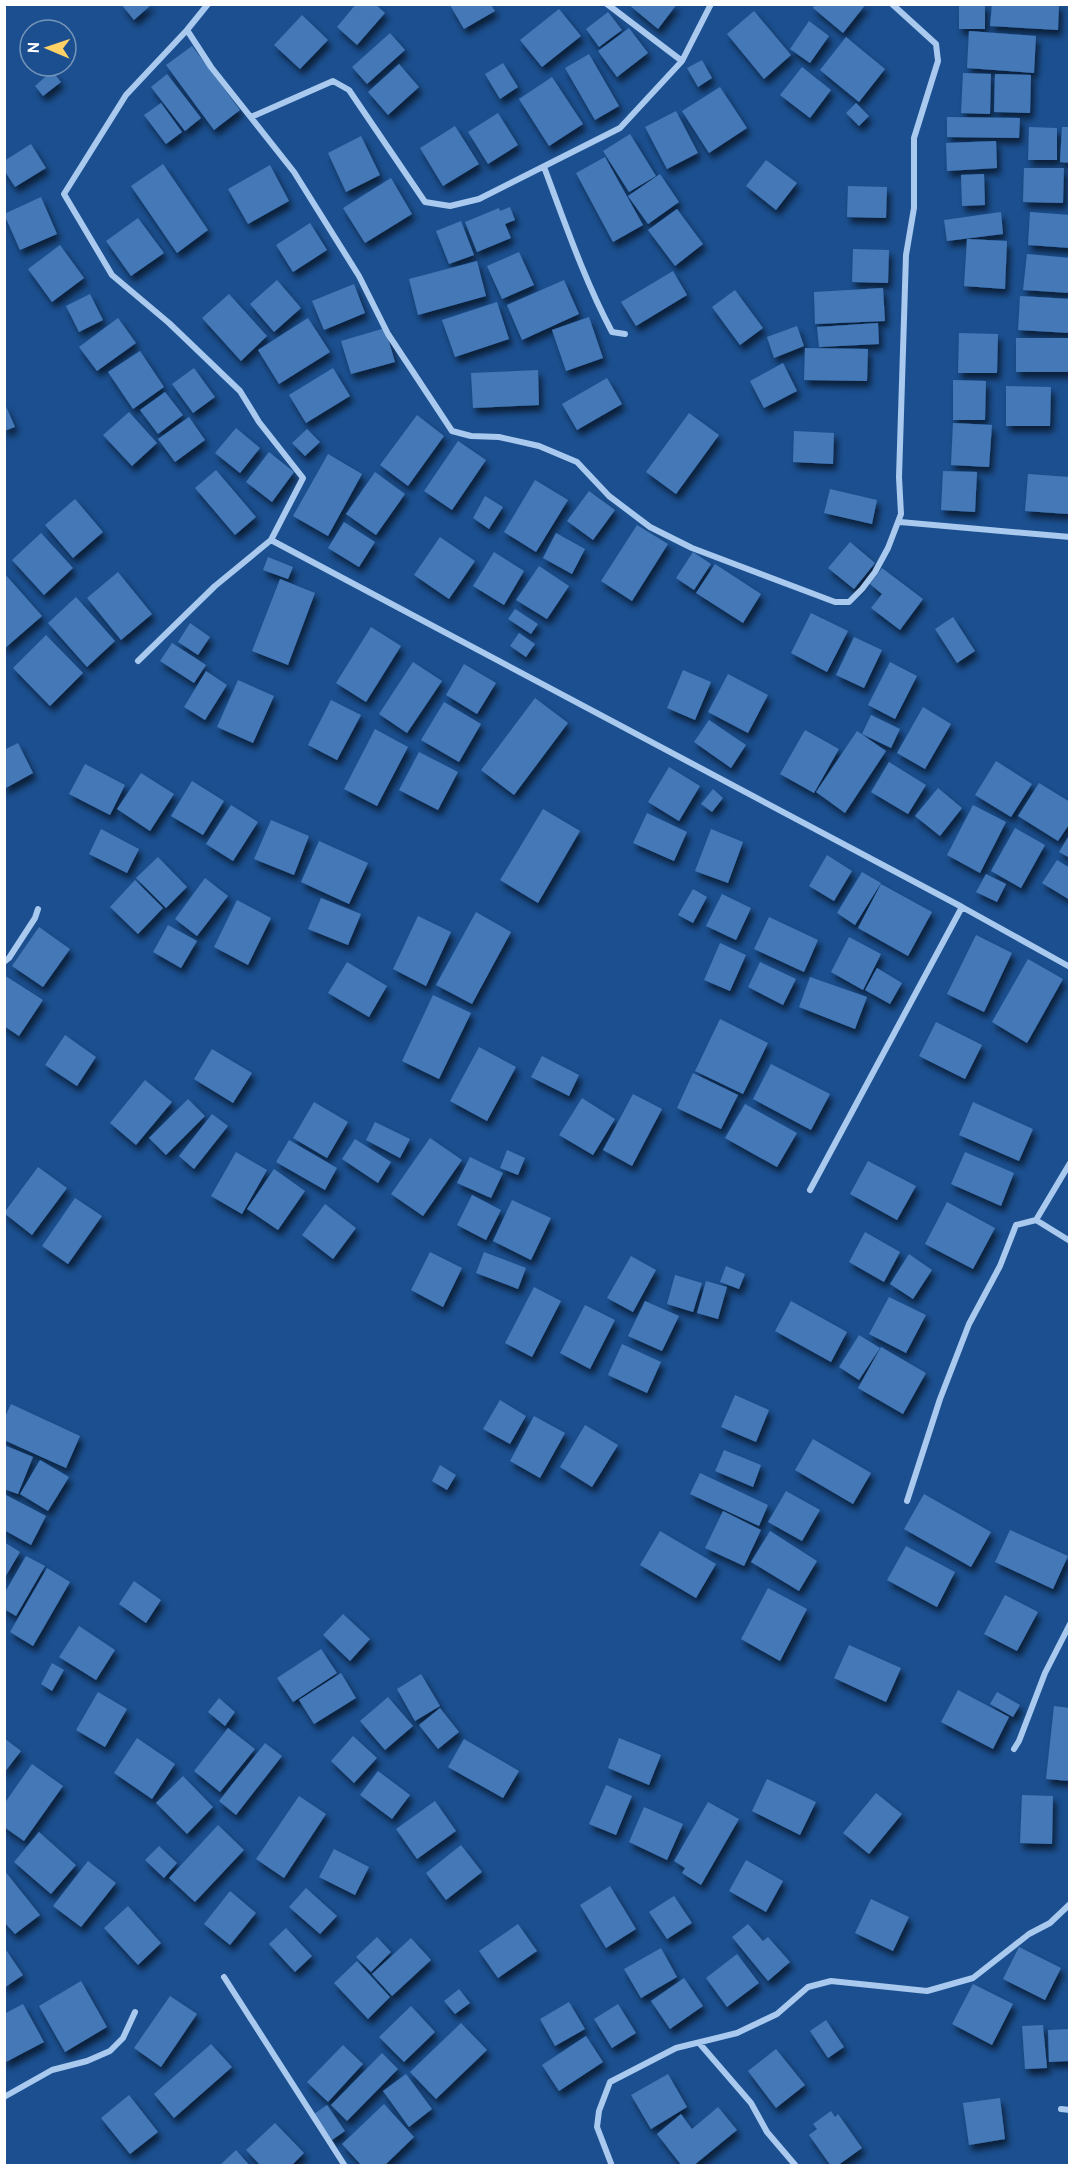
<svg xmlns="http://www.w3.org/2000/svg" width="1074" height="2170" font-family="Overpass,sans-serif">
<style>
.building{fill:#4478b7;filter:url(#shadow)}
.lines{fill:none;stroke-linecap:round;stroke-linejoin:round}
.minor{stroke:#a9c9ee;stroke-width:6}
</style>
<defs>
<filter id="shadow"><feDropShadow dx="3.5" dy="6" stdDeviation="3" flood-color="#0009"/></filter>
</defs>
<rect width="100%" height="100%" fill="#1b4f8f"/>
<!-- building -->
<path class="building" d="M121,4H152L134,20Z
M356,4H375L385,13L357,45L337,27Z
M628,4H677L658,29Z
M815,4H866L843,33L813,8Z
M959,4H985V29H959Z
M992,4H1059L1058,30L990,26Z
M450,5H491L495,11L464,29Z
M559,9L581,36L542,67L520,40Z
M754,11L791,55L764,79L727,34Z
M608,12L622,30L599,47L586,29Z
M302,15L328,40L300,69L274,45Z
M809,21L829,36L810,63L790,49Z
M629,28L648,53L617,77L598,51Z
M969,31L1036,36L1034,73L967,68Z
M390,33L405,50L367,84L352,67Z
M846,37L885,69L859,102L820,70Z
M192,46L240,110L214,130L166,65Z
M589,54L619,106L595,120L565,68Z
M702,60L712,78L698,87L687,68Z
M503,63L518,87L500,99L485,74Z
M399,64L419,87L388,115L368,92Z
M802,67L831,90L810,118L780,95Z
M52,71L61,82L43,96L35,86Z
M963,73L991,74L990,114L961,113Z
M167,74L201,118L185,131L151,87Z
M995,74L1031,75L1030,113L994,112Z
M552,77L583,124L549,146L519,99Z
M720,87L747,128L709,153L682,111Z
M161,103L182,132L166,144L144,115Z
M856,103L869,116L859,126L846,113Z
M676,111L698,153L667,169L645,127Z
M498,113L518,145L488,164L468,132Z
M947,117L1020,118L1019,138L947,137Z
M455,126L479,164L443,186L420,148Z
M1029,127L1057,128V160H1028Z
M1062,127H1070V163L1060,162Z
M630,134L656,176L629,192L603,151Z
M361,136L380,175L346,192L328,153Z
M996,141L997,168L947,171L946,143Z
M31,144L46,168L15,187L4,170V161Z
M605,157L643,225L613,242L576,173Z
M766,160L797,183L776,210L746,186Z
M163,164L208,230L177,253L131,186Z
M270,165L289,201L248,224L228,189Z
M1024,168H1064L1063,203L1023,202Z
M660,174L679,202L648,224L628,196Z
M984,174L985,205L962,206L961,175Z
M391,178L412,214L365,243L343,208Z
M848,186L887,187L886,218L847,217Z
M41,197L57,234L20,250L4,214Z
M510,207L515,220L505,224L511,238L477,252L465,222L499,208L500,211Z
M677,209L703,244L675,266L648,230Z
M1001,212L1003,234L947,241L944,220Z
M1030,212L1070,215V248L1028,245Z
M138,218L164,253L131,276L106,241Z
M461,221L474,255L449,264L436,231Z
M310,223L327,250L293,272L276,245Z
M967,239L1007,241L1005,289L964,286Z
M60,245L84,278L52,302L28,269Z
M853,249L889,250L888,283L852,282Z
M519,252L534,285L502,299L487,266Z
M1027,254L1070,258V293L1023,290Z
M477,261L486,296L418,315L409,279Z
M673,271L687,295L636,326L621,302Z
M277,280L301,308L274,332L250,304Z
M564,280L579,314L522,340L507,305Z
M354,284L365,313L324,330L312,301Z
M883,288L885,321L815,324L814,292Z
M735,290L763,328L740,345L712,307Z
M90,294L103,320L79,332L66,306Z
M229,294L267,336L241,361L202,318Z
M1020,296L1070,299V333L1018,330Z
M497,302L509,339L455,357L442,320Z
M589,317L603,358L566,371L552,330Z
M118,318L136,343L97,371L79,347Z
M308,318L330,352L279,384L258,350Z
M878,323L879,344L819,347L817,327Z
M797,326L804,346L774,358L767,337Z
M385,328L395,362L351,374L341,341Z
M959,333L998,334L997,373H958Z
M1016,338H1070V372H1016Z
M805,348L868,349L867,381L804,380Z
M140,351L164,387L133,409L108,372Z
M783,363L797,391L764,408L750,381Z
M194,368L215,397L193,413L172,384Z
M333,368L350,396L306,423L289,395Z
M538,370L539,405L473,408L471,373Z
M607,378L622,404L577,430L562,404Z
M953,380L986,381L985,420H953Z
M1006,386L1051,387L1050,426H1006Z
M165,392L183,415L158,434L140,410Z
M4,402L15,427L4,431Z
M129,412L157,443L132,466L103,435Z
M689,413L719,435L676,494L646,472Z
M417,415L444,436L408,486L380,465Z
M189,417L205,440L175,462L158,439Z
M953,423L992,425L989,467L951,465Z
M236,428L260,448L240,473L215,453Z
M307,429L320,442L305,456L292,443Z
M794,431L834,433L833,464L793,462Z
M458,441L486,460L452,510L424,491Z
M269,452L294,472L272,502L246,482Z
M328,454L362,474L328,536L293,516Z
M216,470L256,517L235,535L195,488Z
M943,471L977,472L975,512L941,510Z
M375,472L405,494L376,535L346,514Z
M1028,474L1070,477L1068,514L1025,511Z
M535,480L568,500L536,552L504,532Z
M830,489L877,500L872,524L824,513Z
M589,491L615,510L593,540L567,521Z
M485,496L503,507L489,529L473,518Z
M75,499L103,532L73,558L45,525Z
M344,522L375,542L359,567L328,548Z
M637,525L668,544L632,601L601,581Z
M41,533L73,568L44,595L12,560Z
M556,533L585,549L572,574L543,558Z
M440,537L475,561L449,599L414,575Z
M850,542L875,563L854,589L828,568Z
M494,552L524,571L504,605L473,586Z
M693,552L711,564L694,590L676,578Z
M268,557L293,567L288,579L263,570Z
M715,564L761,594L743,623L696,593Z
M539,566L569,586L547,619L516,600Z
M882,568L923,599L900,630L871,608L882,594L870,584Z
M118,572L152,614L121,640L87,598Z
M4,573L42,616L4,649Z
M280,579L315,593L288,665L252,651Z
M76,597L115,641L87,667L48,623Z
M515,609L538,624L531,634L508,619Z
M811,613L848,631L827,672L791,653Z
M953,617L975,651L957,663L935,629Z
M190,623L210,637L198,655L178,642Z
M371,627L401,646L366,702L336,683Z
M519,633L535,644L526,657L510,646Z
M46,635L83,673L50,706L13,668Z
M854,637L882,650L864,688L836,675Z
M172,643L206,665L194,683L160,661Z
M413,662L442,681L407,733L379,714Z
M890,662L917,676L895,719L868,705Z
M464,664L496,683L477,714L446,695Z
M683,670L711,682L695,720L667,708Z
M206,671L227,685L205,720L184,707Z
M728,674L768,695L748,733L708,712Z
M238,680L274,696L253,743L217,727Z
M535,698L568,723L514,795L481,770Z
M331,700L361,715L337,760L308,745Z
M444,702L481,724L459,762L421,740Z
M923,707L951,724L925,769L897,753Z
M871,715L900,729L891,748L862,734Z
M709,720L746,745L731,768L694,742Z
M375,729L408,747L377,806L344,789Z
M805,730L839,749L814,793L780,774Z
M857,731L886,751L845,813L816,792Z
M18,743L33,773L4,789V750Z
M419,752L458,772L438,810L399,790Z
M996,761L1032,784L1011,817L975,795Z
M889,762L926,785L908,814L871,792Z
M85,764L125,785L110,815L69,794Z
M669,767L700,786L679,821L648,802Z
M141,773L174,794L150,831L117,809Z
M192,781L224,801L203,835L171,816Z
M1039,783L1070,802V823L1058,841L1018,816Z
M938,788L962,808L940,836L915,816Z
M713,789L723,798L712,812L701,804Z
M231,805L258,822L233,861L206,844Z
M973,805L1006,822L980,873L947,855Z
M543,809L580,831L538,903L500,880Z
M647,813L687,832L674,861L633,843Z
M271,820L309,836L294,875L254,859Z
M1015,828L1045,845L1021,888L991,871Z
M101,829L139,849L127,873L89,854Z
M711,829L743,842L728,883L695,871Z
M1070,834V858L1059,852Z
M319,841L368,863L349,904L301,882Z
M827,855L852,871L834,901L809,886Z
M158,857L187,887L166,908L136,878Z
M1057,860L1070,868V900L1042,883Z
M862,872L881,883L855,925L837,913Z
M986,874L1006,884L997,902L976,892Z
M205,878L228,896L197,936L175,919Z
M135,880L163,908L138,934L110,907Z
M881,884L932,912L908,956L858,928Z
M693,889L707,897L693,923L678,915Z
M722,894L751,908L736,940L706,926Z
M321,898L361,914L348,945L308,929Z
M237,900L271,918L248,965L214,947Z
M476,912L511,932L472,1004L436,985Z
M418,916L451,932L426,986L393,969Z
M769,917L818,940L804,972L754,949Z
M168,925L197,941L181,968L153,952Z
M39,927L70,949L43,987L12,966Z
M976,935L1012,953L984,1012L947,994Z
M849,937L881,954L863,990L831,972Z
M720,943L746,955L730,991L704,980Z
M1028,959L1063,979L1027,1043L992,1022Z
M347,962L387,986L369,1017L328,993Z
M760,962L796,979L783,1005L748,987Z
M877,968L902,983L890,1004L865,990Z
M4,975L43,1000L19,1036L4,1026Z
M810,977L867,997L855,1029L799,1007Z
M433,995L471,1013L439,1079L402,1061Z
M720,1019L768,1043L743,1094L695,1071Z
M936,1022L982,1045L965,1079L919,1056Z
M65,1035L96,1057L77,1086L45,1065Z
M479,1047L516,1067L487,1121L450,1101Z
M212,1049L252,1073L233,1103L194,1079Z
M542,1056L579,1075L569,1096L531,1077Z
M771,1064L830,1094L811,1130L753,1099Z
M693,1073L738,1095L721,1129L677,1108Z
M145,1080L172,1102L136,1145L110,1123Z
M633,1094L662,1109L632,1166L603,1150Z
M582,1098L615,1119L593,1155L559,1135Z
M188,1099L205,1116L166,1155L149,1138Z
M314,1102L348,1122L327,1158L293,1138Z
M973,1102L1033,1129L1019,1161L959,1135Z
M745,1104L797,1133L777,1167L725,1138Z
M212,1114L228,1126L194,1169L179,1156Z
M375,1122L410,1139L400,1158L366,1140Z
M430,1138L462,1160L423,1216L391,1194Z
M355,1139L391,1162L378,1183L342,1159Z
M289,1140L337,1168L325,1190L276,1162Z
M507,1150L525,1158L518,1175L500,1168Z
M236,1152L267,1170L242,1214L211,1196Z
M965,1152L1014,1173L1001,1206L951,1184Z
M470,1157L503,1173L491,1198L457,1183Z
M868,1161L916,1186L897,1220L850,1194Z
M38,1167L67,1188L32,1235L4,1213Z
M274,1169L305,1191L278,1230L247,1209Z
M472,1195L501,1210L486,1240L457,1225Z
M75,1198L102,1216L68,1264L42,1246Z
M512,1200L551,1218L531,1260L493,1241Z
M947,1202L995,1228L973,1269L925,1244Z
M325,1204L356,1228L333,1259L302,1235Z
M865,1232L900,1252L884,1282L849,1262Z
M430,1252L462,1268L443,1307L411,1290Z
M484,1252L526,1268L518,1289L476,1273Z
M909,1254L932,1270L913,1299L890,1284Z
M631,1256L656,1270L633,1312L607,1298Z
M726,1266L745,1274L739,1289L720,1282Z
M675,1275L702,1283L693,1312L667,1304Z
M706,1281L727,1287L718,1319L697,1313Z
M534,1287L561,1301L532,1357L505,1343Z
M889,1297L926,1315L906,1353L869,1334Z
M645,1301L679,1316L662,1351L628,1336Z
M791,1301L847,1332L831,1362L775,1331Z
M585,1305L615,1320L590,1369L560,1353Z
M859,1335L880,1348L859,1380L839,1367Z
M622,1344L661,1362L647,1393L608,1375Z
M881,1347L926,1373L903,1414L858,1388Z
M735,1395L769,1410L756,1442L721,1427Z
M500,1400L526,1416L510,1444L483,1429Z
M11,1404L80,1436L66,1468L4,1440V1419Z
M534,1416L565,1433L540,1478L510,1461Z
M585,1425L618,1445L592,1487L560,1467Z
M813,1439L871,1473L853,1504L795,1470Z
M4,1445L33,1457L18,1494L4,1489Z
M724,1450L761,1465L753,1487L715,1471Z
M40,1460L69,1477L48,1511L20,1494Z
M440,1465L456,1475L447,1490L432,1481Z
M700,1473L768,1505L759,1526L690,1494Z
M786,1491L820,1510L802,1541L768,1522Z
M4,1494L46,1516L31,1545L4,1530Z
M924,1494L991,1532L971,1567L904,1529Z
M723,1511L761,1530L744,1566L705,1548Z
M1010,1530L1068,1556L1053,1589L995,1562Z
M660,1531L716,1564L696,1598L640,1565Z
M770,1531L817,1561L799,1591L751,1562Z
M4,1542L20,1552L4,1579Z
M906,1546L955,1572L937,1607L887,1580Z
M26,1556L45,1566L16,1616L4,1609V1594Z
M47,1568L70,1582L33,1646L10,1632Z
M134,1581L161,1600L146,1623L119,1604Z
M768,1588L807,1609L780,1661L741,1639Z
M1005,1595L1038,1612L1017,1651L984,1634Z
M343,1614L370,1639L350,1661L323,1635Z
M79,1626L115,1650L96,1680L59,1657Z
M849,1645L901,1668L886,1702L834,1678Z
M321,1649L337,1673L293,1702L277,1678Z
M52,1663L64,1670L52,1691L41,1684Z
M341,1673L356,1698L314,1724L299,1700Z
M421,1674L440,1706L415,1721L397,1689Z
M958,1690L1009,1717L993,1749L941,1722Z
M98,1692L127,1709L105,1747L76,1730Z
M997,1692L1020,1705L1013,1717L990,1704Z
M388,1697L413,1726L385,1750L360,1721Z
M219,1698L235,1712L225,1726L208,1712Z
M1054,1706L1070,1708V1781L1046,1779Z
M440,1708L459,1732L438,1749L419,1725Z
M228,1728L255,1749L220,1792L194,1771Z
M353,1736L377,1758L354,1783L331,1761Z
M4,1738L21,1751L4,1773Z
M137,1738L175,1764L152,1799L114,1773Z
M619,1738L661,1755L649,1785L608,1768Z
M464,1739L519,1771L503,1798L448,1767Z
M265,1743L282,1756L236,1815L219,1801Z
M32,1764L63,1786L24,1841L4,1827V1804Z
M378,1771L410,1795L392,1819L360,1795Z
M183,1776L213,1807L187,1834L156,1803Z
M767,1779L816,1802L800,1835L752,1811Z
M606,1785L632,1796L616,1835L589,1824Z
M876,1793L902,1814L869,1854L843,1833Z
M1022,1795L1053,1796L1052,1844L1020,1843Z
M299,1796L326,1814L284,1878L256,1859Z
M435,1801L456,1831L417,1859L396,1829Z
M708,1802L739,1819L701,1885L682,1873L685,1868L674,1861Z
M644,1807L683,1824L667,1860L629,1842Z
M218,1825L244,1850L195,1902L169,1878Z
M39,1832L76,1865L51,1894L14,1862Z
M461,1845L482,1872L446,1900L426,1873Z
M159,1846L177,1863L164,1878L145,1860Z
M334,1849L369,1867L355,1895L319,1877Z
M746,1860L783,1881L766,1912L729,1891Z
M88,1861L116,1883L81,1927L53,1906Z
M4,1870L40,1915L15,1934L4,1922Z
M610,1886L636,1929L606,1948L580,1905Z
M306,1888L337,1916L320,1934L289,1907Z
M230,1891L256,1913L230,1945L204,1924Z
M674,1896L692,1923L667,1939L649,1912Z
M871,1899L909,1917L893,1951L855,1933Z
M128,1906L161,1943L138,1965L104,1928Z
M518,1924L537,1951L498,1978L479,1951Z
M748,1924L763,1941L768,1937L790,1962L768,1981L732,1937Z
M286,1928L312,1956L295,1972L269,1944Z
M377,1937L391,1952L371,1972L356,1957Z
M411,1938L431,1960L392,1996L372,1974Z
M4,1947L23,1975L4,1988Z
M1019,1947L1061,1968L1045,2000L1003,1979Z
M661,1948L677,1977L641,1998L624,1969Z
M737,1954L759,1983L727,2007L706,1978Z
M357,1961L390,1997L368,2019L334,1983Z
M684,1978L703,2006L670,2029L651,2001Z
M81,1981L107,2027L65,2052L39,2006Z
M973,1984L1013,2004L992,2045L952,2024Z
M459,1989L470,2003L455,2014L444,2001Z
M170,1996L197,2014L161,2067L134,2048Z
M569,2002L585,2029L555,2046L540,2019Z
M23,2004L44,2042L4,2063V2014Z
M618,2004L636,2033L612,2048L594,2019Z
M411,2006L435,2032L404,2062L379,2037Z
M826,2020L844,2047L828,2058L810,2031Z
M461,2023L487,2050L436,2099L410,2072Z
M1043,2025L1047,2068L1025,2069L1022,2026Z
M1070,2029V2061L1049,2062L1048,2030Z
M586,2036L603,2062L559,2091L542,2065Z
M211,2044L232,2067L174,2118L154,2094Z
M343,2045L363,2064L328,2102L307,2082Z
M776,2049L805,2085L776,2108L748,2071Z
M382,2053L398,2069L347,2121L331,2105Z
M406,2074L432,2109L409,2127L383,2091Z
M668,2074L687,2107L651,2129L631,2095Z
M129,2095L158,2132L130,2154L101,2118Z
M1000,2098L1005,2139L969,2145L963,2103Z
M384,2104L414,2137L384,2166H362L342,2144Z
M327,2105L345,2131L332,2140L314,2114Z
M718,2107L737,2130L693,2166H682L657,2134L681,2114L692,2129Z
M831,2111L835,2117L838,2114L862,2148L837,2166H831L809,2135L817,2129L813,2124Z
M275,2123L304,2153L291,2166H261L246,2150Z
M236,2150L250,2166H219Z"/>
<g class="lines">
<!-- minor -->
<path class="minor" d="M208,4L187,30L126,95L64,194L112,275L169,323L240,391L259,422L303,478L271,540L962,907
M607,4L682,61
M187,30L211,67L294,172L359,276L388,334L452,431L471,436L499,437L539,446L577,462L609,496L650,527L692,548L835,602H849L862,589L875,572L888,548L901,514L899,477L906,255L914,208V138L938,61L936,44L892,4
M251,117L333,81L349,90L425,202L450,206L479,199L620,128L682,61L711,4
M544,167C565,223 584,279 612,332L625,334
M900,522L1070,537
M138,661L215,586L271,540
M4,962L9,958L35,918L38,909
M810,1190L962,907L1070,967
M1036,1220L1070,1241
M907,1501L940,1399L969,1324L1000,1266L1016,1225L1036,1220L1070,1163
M1014,1749L1019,1741L1045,1673L1070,1624
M224,1977L345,2166
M700,2044L751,2103L767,2132L796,2166
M4,2097L52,2070L87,2061L110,2051L123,2038L135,2012
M1061,2109L1070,2110
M612,2166L597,2127L599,2111L610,2082L676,2048L737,2033L777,2014L808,1987L831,1981L927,1991L973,1978L1029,1934L1050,1923L1070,1904"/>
</g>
<!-- border -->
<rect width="1074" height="2170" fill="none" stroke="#ffffff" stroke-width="12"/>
<!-- north arrow -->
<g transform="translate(48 48) rotate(272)"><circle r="28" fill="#1b4f8f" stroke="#7695bc" stroke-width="1.5"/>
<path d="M0-4.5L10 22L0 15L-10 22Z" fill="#ffd166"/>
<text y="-9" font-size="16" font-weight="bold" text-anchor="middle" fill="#ffffff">N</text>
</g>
</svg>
